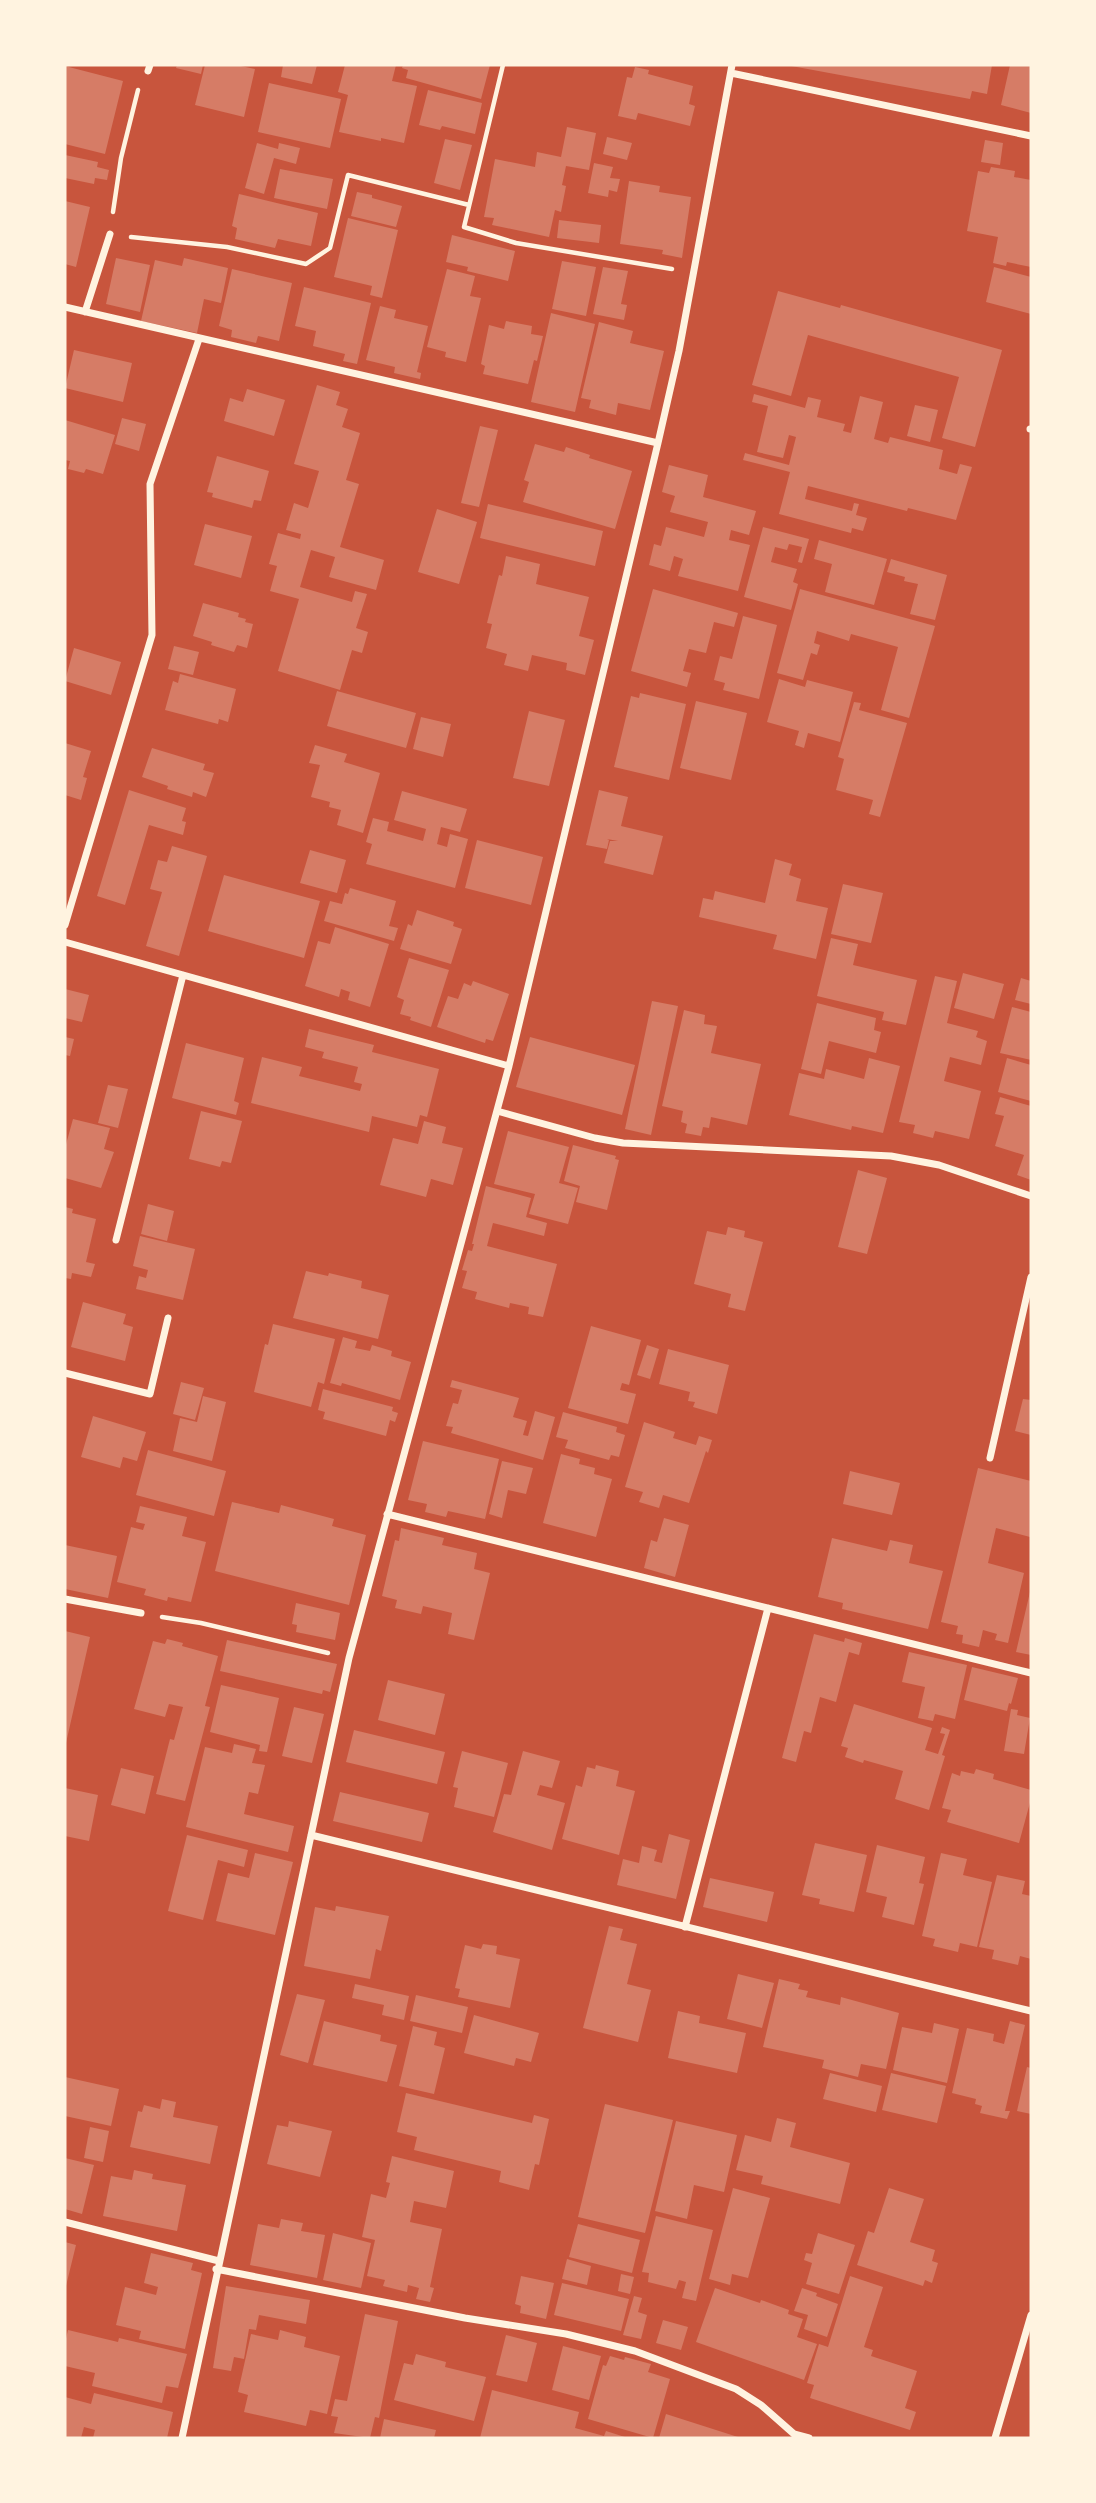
<svg xmlns="http://www.w3.org/2000/svg" width="1096" height="2503" font-family="Raleway,sans-serif">
<style>
.building{fill:#d67c66}
.lines{fill:none;stroke-linecap:round;stroke-linejoin:round}
.path{stroke:#fff3e0;stroke-width:4.5}
.minor{stroke:#fff3e0;stroke-width:7}
</style>
<rect width="100%" height="100%" fill="#c8553d"/>
<!-- building -->
<path class="building" d="M177,65H203L201,74L176,68Z
M205,65H236L255,69L244,117L195,105Z
M283,65H317L312,84L281,77Z
M345,65H396L392,81L417,86L404,143L381,138V141L339,132L348,95L338,92Z
M403,65H490L481,99L406,78L408,70L402,68Z
M786,65H992L987,94L972,91L970,99Z
M1010,65H1031V113L1001,105Z
M65,66L123,81L105,154L65,144Z
M635,67L649,70L648,74L693,86L689,104L695,106L690,126L638,113L636,120L618,116L627,77L632,78Z
M269,83L341,99L330,148L258,132Z
M428,90L482,103L475,134L442,126L440,130L419,125Z
M567,127L596,133L589,170L566,166L562,185L566,186L561,212L555,210L549,237L492,225L494,218L484,217L495,159L535,167L537,152L561,157Z
M607,137L632,143L627,160L603,154Z
M445,139L472,145L460,190L434,183Z
M985,140L1003,143L1000,165L981,162Z
M257,143L278,149L279,143L300,148L296,164L274,158L264,194L245,188Z
M65,155L98,162L97,167L109,170L107,180L95,178L94,184L65,178Z
M594,163L613,167L610,178L620,179L617,192L609,190L608,197L588,193Z
M991,167L1015,171L1014,177L1031,180V267L1007,262L1006,266L993,263L998,237L967,231L978,171L989,173Z
M280,169L333,179L327,209L274,198Z
M629,181L660,186L659,192L691,197L682,258L662,254L663,250L620,244Z
M357,192L372,195V198L402,206L396,227L351,216Z
M239,194L318,213L311,246L278,239L275,248L235,239L237,228L232,226Z
M65,201L90,207L76,267L65,264Z
M348,218L398,230L382,298L370,295L372,286L334,277Z
M559,220L601,225L599,243L557,238Z
M452,235L515,251L508,281L467,271L468,267L446,262Z
M116,258L150,265L140,312L106,304Z
M184,258L228,268L221,303L204,299L197,333L141,321L155,260L182,266Z
M562,261L596,267L586,316L552,309Z
M603,267L628,271L621,304L627,305L624,320L593,314Z
M994,267L1031,277V314L986,302Z
M232,269L292,283L279,341L258,336L256,343L231,337L232,330L219,326Z
M447,269L475,276L470,296L481,298L466,362L445,357L446,352L427,347Z
M304,287L371,303L357,364L343,361L345,354L313,346L316,331L295,326Z
M778,291L840,308L841,305L1002,350L975,447L942,438L959,377L808,335L791,396L752,385Z
M380,306L396,310L394,318L428,326L417,372L421,373L420,379L394,373L395,367L366,360Z
M551,313L595,324L575,412L531,402Z
M506,321L532,326L531,334L543,336L537,361L534,360L528,384L483,374L485,366L481,364L489,325L504,329Z
M599,322L633,331L630,343L664,351L650,410L618,403L616,415L589,408L591,400L581,398Z
M74,350L132,363L123,402L65,388Z
M317,385L340,392L336,405L348,409L342,427L360,433L346,480L359,484L340,547L384,560L376,590L329,577L335,557L311,550L300,587L352,602L355,591L367,594L356,628L368,632L362,653L352,650L340,690L278,671L299,599L270,591L277,566L269,564L278,533L300,539L301,534L286,530L294,503L308,508L319,471L294,464Z
M247,389L285,400L274,436L224,421L230,398L243,402Z
M754,394L805,408L808,397L821,400L817,417L845,424L843,431L851,433L860,396L883,402L874,439L888,443L890,437L943,450L939,469L957,474L960,464L972,467L956,520L908,508L907,511L808,486L805,499L852,511L854,503L859,504L856,515L867,518L863,531L852,528L851,533L779,514L790,472L743,460L745,453L789,465L796,437L789,435L783,458L757,452L768,406L752,402Z
M915,405L938,410L930,442L907,436Z
M122,418L146,424L139,451L115,444Z
M65,420L115,435L103,474L86,469L84,473L68,469L70,461L65,460Z
M480,426L498,430L479,507L461,503Z
M535,444L564,452L566,447L590,455L589,458L632,471L615,529L523,502L529,482L524,480Z
M217,456L269,471L261,501L254,500L252,508L212,497L213,493L207,492Z
M669,465L708,475L703,497L756,511L749,535L731,530L729,540L750,545L738,591L678,576L683,559L674,556L670,571L649,565L654,544L661,546L666,527L704,537L708,522L670,512L675,496L662,492Z
M488,504L603,531L595,566L480,538Z
M437,509L477,522L459,584L418,572Z
M205,524L252,536L241,578L194,565Z
M763,527L809,539L802,563L798,562L802,547L789,544L787,550L775,547L771,562L797,569L793,582L798,584L791,610L744,597Z
M819,540L887,559L874,605L825,592L832,564L814,559Z
M506,556L540,564L536,584L589,597L579,636L594,640L585,675L566,670L567,663L532,655L528,671L504,665L507,654L486,648L492,624L487,623L499,575L502,576Z
M891,559L947,575L935,620L910,614L918,584L904,581L905,577L887,572Z
M653,589L738,613L734,627L714,622L706,653L689,649L683,671L691,673L687,687L631,671Z
M800,589L935,626L909,718L881,710L898,647L851,634L849,641L817,631L814,643L820,645L817,655L811,653L803,680L777,673Z
M203,603L239,613L238,617L246,619L245,622L253,624L247,648L237,645L234,652L211,645L212,642L193,636Z
M743,616L777,625L759,699L723,690L725,683L714,680L720,656L732,659Z
M174,646L199,652L193,675L168,669Z
M74,648L121,662L111,695L65,681Z
M180,674L236,689L228,722L219,719L218,724L165,710L173,681L178,683Z
M779,679L805,687L807,680L853,692L840,742L808,733L804,748L795,745L799,731L767,722Z
M337,691L416,713L406,748L327,726Z
M640,693L686,704L669,780L614,767L631,696L639,698Z
M696,701L747,713L731,780L680,768Z
M854,702L861,703L859,710L907,723L880,817L869,814L873,800L836,790L844,759L838,757Z
M529,711L565,720L549,786L513,778Z
M421,717L451,724L443,757L413,749Z
M65,743L91,751L83,777L87,778L81,800L65,795Z
M315,745L347,754L344,762L380,773L363,833L337,825L341,810L329,807L330,802L311,797L320,765L309,763Z
M152,748L205,764L203,770L214,773L206,797L193,792L192,797L167,789L168,786L142,777Z
M129,790L186,808L182,821L186,822L183,835L149,825L125,905L97,896Z
M599,790L628,797L621,826L663,836L653,875L604,863L610,841H618L607,839L609,840L607,849L586,845Z
M402,791L467,809L460,832L441,827L437,844L447,847L450,834L468,839L455,888L366,864L372,844L366,842L373,818L389,822L387,831L423,841L426,829L394,820Z
M477,840L543,857L531,905L465,888Z
M172,846L207,856L179,956L146,946L162,892L150,889L158,860L167,862Z
M310,850L346,860L337,893L300,883Z
M775,859L792,864L789,875L801,879L796,901L828,908L816,959L773,949L777,935L699,917L703,898L713,900L715,891L765,903Z
M224,875L320,901L304,958L208,931Z
M843,884L883,893L871,943L831,934Z
M350,888L396,901L389,926L398,928L394,941L324,921L330,901L342,904L345,893L348,894Z
M417,910L454,922L453,926L462,929L451,964L400,949L408,924L412,926Z
M335,927L389,944L370,1007L348,1000L350,992L341,989L339,997L305,986L318,941L330,944Z
M831,938L858,944L853,965L917,980L906,1025L882,1020L884,1012L817,996Z
M409,958L449,970L431,1027L410,1020L411,1017L400,1014L404,1000L397,997Z
M963,973L1004,984L994,1019L954,1008Z
M935,976L957,981L947,1023L978,1031L976,1037L987,1041L981,1065L950,1057L944,1081L981,1091L969,1139L935,1131L933,1138L913,1133L915,1125L899,1122Z
M1021,978L1031,981V1004L1015,1000Z
M473,981L509,994L493,1041L486,1039L485,1043L437,1027L448,996L458,999L464,983L471,986Z
M65,989L89,995L82,1022L65,1018Z
M652,1001L678,1006L651,1135L625,1129Z
M817,1003L876,1018L874,1030L881,1032L876,1053L829,1041L821,1074L801,1069Z
M1012,1007L1031,1012V1060L1000,1053Z
M684,1010L705,1015L704,1024L717,1026L711,1053L761,1064L747,1125L711,1117L709,1128L703,1127L701,1136L685,1133L687,1124L681,1122L683,1111L662,1106Z
M309,1029L374,1045L372,1052L439,1069L427,1117L420,1115L417,1127L372,1116L369,1132L251,1103L262,1057L302,1067L299,1076L360,1091L362,1084L354,1082L358,1067L322,1058L324,1052L305,1047Z
M65,1037L74,1039L70,1056L65,1055Z
M530,1037L635,1065L622,1115L516,1087Z
M186,1043L244,1058L234,1101L239,1103L236,1115L172,1098Z
M869,1058L900,1066L883,1133L852,1126L851,1130L789,1115L799,1073L824,1079L826,1069L864,1079Z
M1007,1058L1031,1065V1101L998,1092Z
M108,1085L128,1089L118,1128L98,1123Z
M1000,1097L1031,1106V1180L1017,1175L1024,1155L995,1146L1004,1116L995,1114Z
M201,1111L242,1121L231,1163L222,1161L220,1167L189,1159Z
M73,1119L110,1128L104,1149L114,1152L101,1188L65,1178V1148Z
M424,1121L446,1127L442,1143L463,1148L453,1185L431,1179L426,1197L380,1185L393,1138L418,1144Z
M508,1131L569,1147L559,1183L578,1188L568,1224L529,1214L535,1194L494,1184Z
M573,1145L616,1156L615,1159L619,1160L607,1210L576,1202L580,1186L564,1181Z
M858,1170L887,1178L867,1254L838,1247Z
M486,1186L531,1198L526,1217L547,1223L544,1236L493,1223L487,1246L557,1264L543,1317L528,1314L529,1307L510,1303L509,1308L475,1299L477,1292L462,1288L467,1271L462,1270L468,1250L472,1251L474,1244H472Z
M148,1204L174,1211L167,1241L141,1234Z
M65,1207L73,1209L72,1213L96,1219L86,1262L95,1264L91,1277L72,1273L71,1279L65,1278Z
M728,1227L745,1231L744,1237L763,1242L745,1311L728,1307L731,1294L694,1284L707,1231L726,1235Z
M140,1236L195,1249L183,1300L136,1289L139,1276L146,1278L148,1270L133,1266Z
M306,1271L328,1276L329,1273L362,1281L361,1288L389,1295L378,1339L293,1318Z
M83,1302L126,1314L123,1324L133,1327L125,1361L71,1347Z
M273,1324L335,1339L324,1384L318,1382L311,1407L254,1392L265,1344L268,1345Z
M591,1326L641,1340L629,1385L622,1383L620,1390L636,1394L628,1424L568,1408Z
M343,1337L357,1341L355,1348L370,1351L372,1345L392,1351L391,1356L411,1362L400,1400L342,1383L341,1386L330,1383Z
M647,1345L659,1349L650,1379L637,1375Z
M668,1349L729,1365L717,1414L693,1407L695,1402L688,1401L690,1392L659,1384Z
M452,1380L519,1398L513,1417L527,1421L523,1435L528,1436L535,1411L555,1417L543,1460L451,1433L453,1427L446,1426L453,1403L458,1404L462,1390L450,1387Z
M181,1382L204,1388L195,1420L173,1414Z
M323,1389L393,1407L392,1411L398,1413L395,1422L390,1420L386,1436L323,1419L325,1412L318,1410Z
M203,1396L226,1402L212,1461L173,1451L180,1418L197,1422Z
M1023,1399L1031,1400V1435L1015,1431Z
M563,1412L617,1427L616,1432L625,1435L619,1457L611,1455L609,1460L565,1448L568,1440L556,1437Z
M93,1416L146,1432L137,1461L123,1457L120,1468L81,1457Z
M644,1422L675,1432L673,1438L696,1445L699,1436L712,1440L708,1453L706,1451L689,1503L663,1495L659,1508L639,1502L643,1492L625,1487Z
M423,1441L499,1459L485,1519L448,1511L446,1517L425,1512L427,1504L408,1500Z
M148,1450L226,1471L214,1516L136,1495Z
M561,1454L580,1459L579,1464L595,1468L594,1474L612,1479L596,1537L543,1523Z
M502,1461L533,1468L526,1494L508,1490L502,1518L489,1514Z
M978,1468L1031,1481L1030,1537L996,1528L988,1563L1024,1573L1008,1643L995,1640L997,1634L983,1630L979,1647L962,1643L963,1635L956,1634L958,1626L941,1622Z
M850,1471L900,1483L892,1515L843,1504Z
M232,1502L279,1513L281,1505L334,1519L332,1526L366,1535L349,1605L215,1571Z
M140,1506L187,1517L182,1536L206,1542L191,1602L168,1597L167,1601L144,1595L146,1589L117,1582L131,1527L143,1530L145,1524L136,1522Z
M664,1518L689,1525L675,1577L644,1568L651,1540L657,1542Z
M401,1528L444,1538L442,1545L477,1553L474,1569L490,1573L474,1640L448,1634L452,1613L423,1606L421,1614L395,1608L397,1600L382,1596L395,1540L399,1541Z
M832,1538L887,1551L890,1540L913,1545L909,1563L943,1571L928,1629L842,1609L843,1603L818,1597Z
M65,1545L117,1556L108,1598L65,1589Z
M1030,1592H1031V1655L1016,1652Z
M296,1603L340,1613L335,1640L296,1632L297,1625L292,1624Z
M65,1631L90,1637L66,1743H65Z
M814,1634L844,1642L845,1638L862,1643L859,1655L849,1652L836,1702L820,1697L811,1733L804,1731L796,1762L782,1758Z
M167,1639L183,1643L182,1646L218,1656L205,1706L210,1707L185,1801L156,1794L170,1739L174,1740L183,1707L169,1704L165,1717L134,1709L153,1641L165,1644Z
M227,1640L337,1664L330,1692L323,1690L322,1694L220,1671Z
M909,1652L967,1665L955,1719L935,1714L933,1721L918,1718L925,1687L902,1682Z
M972,1667L1018,1678L1011,1704L1009,1703L1007,1711L964,1700Z
M388,1680L445,1694L435,1735L378,1720Z
M221,1685L279,1698L267,1752L259,1751L260,1745L210,1732Z
M854,1704L932,1728L925,1750L938,1754L945,1734L940,1733L942,1727L950,1730L942,1755L945,1756L929,1810L895,1799L903,1771L864,1760L863,1763L845,1757L848,1748L841,1746Z
M294,1707L324,1714L312,1763L282,1756Z
M1011,1709L1018,1710L1017,1715L1030,1718L1024,1754L1004,1751Z
M354,1730L445,1752L437,1784L346,1762Z
M234,1744L256,1749L252,1763L265,1765L258,1794L249,1792L244,1814L294,1826L288,1852L186,1827L205,1747L232,1753Z
M462,1751L508,1763L494,1817L454,1807L458,1788L453,1787Z
M523,1751L560,1761L552,1788L540,1785L537,1795L565,1803L552,1850L493,1832L504,1794L511,1795Z
M596,1765L619,1771L616,1786L635,1791L619,1855L562,1839L576,1785L582,1787L587,1767L595,1769Z
M121,1768L154,1776L145,1814L111,1805Z
M976,1769L994,1774L993,1779L1031,1790V1799L1019,1843L947,1822L951,1810L942,1808L952,1773L960,1776L961,1771L974,1774Z
M65,1788L98,1795L89,1841L65,1836Z
M340,1792L429,1813L422,1842L333,1821Z
M669,1834L690,1840L676,1899L617,1885L623,1859L639,1863L642,1846L657,1850L654,1861L662,1863Z
M187,1835L248,1850L244,1867L218,1860L203,1920L168,1911Z
M815,1843L867,1855L854,1912L819,1904L820,1899L802,1895Z
M877,1845L925,1857L919,1883L924,1884L914,1925L882,1917L887,1897L866,1892Z
M255,1853L293,1862L275,1935L216,1921L228,1873L249,1878Z
M941,1853L967,1859L963,1875L992,1882L977,1947L960,1943L958,1952L933,1946L935,1939L922,1936Z
M997,1875L1025,1881L1022,1894L1031,1896V1959L1020,1956L1018,1965L992,1959L994,1950L979,1947Z
M710,1878L774,1892L767,1922L703,1907Z
M336,1906L389,1916L381,1951L376,1949L370,1979L304,1966L315,1907L335,1911Z
M609,1926L623,1929L620,1940L637,1944L627,1984L651,1990L638,2042L583,2028Z
M483,1944L497,1946L496,1954L520,1959L510,2008L458,1997L460,1989L455,1988L465,1945L481,1949Z
M738,1974L774,1983L762,2028L727,2019Z
M779,1979L800,1984L798,1989L808,1991L806,1997L840,2005L841,1997L899,2013L886,2069L861,2064L858,2077L822,2068L824,2060L763,2047Z
M355,1984L409,1996L404,2020L382,2015L384,2005L352,1998Z
M297,1994L325,2000L308,2063L280,2055Z
M416,1995L468,2007L462,2033L410,2021Z
M678,2011L700,2016L699,2023L746,2033L737,2073L668,2058Z
M474,2015L539,2033L531,2062L516,2058L514,2066L464,2053Z
M324,2021L381,2035L380,2041L397,2045L387,2082L313,2065Z
M1010,2021L1025,2025L1005,2111H1010L1007,2119L980,2113L982,2106L975,2104L976,2099L952,2093L967,2028L994,2034L993,2041L1004,2044Z
M934,2023L959,2029L947,2083L893,2070L902,2027L932,2033Z
M413,2026L437,2032L434,2045L445,2048L434,2094L399,2086Z
M1027,2067L1031,2068V2114L1017,2111Z
M830,2073L882,2086L876,2112L823,2099Z
M891,2073L946,2086L937,2123L882,2110Z
M65,2077L119,2089L111,2126L65,2116Z
M406,2093L532,2123L534,2115L549,2119L539,2165L535,2164L529,2190L499,2182L501,2171L414,2150L417,2137L397,2132Z
M162,2099L176,2102L173,2117L218,2126L210,2164L130,2147L138,2111L142,2112L144,2105L160,2109Z
M605,2104L673,2120L645,2233L578,2217Z
M777,2118L796,2123L790,2147L850,2163L840,2204L761,2184L763,2176L736,2170L745,2135L771,2142Z
M289,2121L332,2131L320,2177L267,2164L277,2125L288,2127Z
M676,2121L737,2135L724,2192L694,2185L687,2219L655,2211Z
M90,2127L109,2131L103,2162L84,2158Z
M392,2156L454,2171L446,2208L414,2201L410,2222L442,2229L430,2287L434,2288L430,2302L416,2299L419,2288L408,2285L407,2292L383,2286L385,2280L367,2276L375,2240L362,2237L371,2194L386,2198L390,2183L386,2182Z
M65,2158L94,2165L82,2214L65,2209Z
M134,2170L153,2174L152,2179L186,2185L177,2231L103,2216L111,2176L132,2180Z
M733,2188L770,2198L748,2278L732,2274L730,2285L709,2279Z
M889,2188L924,2199L910,2242L935,2250L932,2261L938,2263L932,2283L925,2280L923,2286L857,2265L868,2231L874,2233Z
M656,2216L713,2230L696,2301L682,2298L686,2282L679,2280L676,2289L648,2282L649,2273L642,2272Z
M281,2219L303,2223L301,2231L325,2235L317,2278L250,2265L258,2224L279,2228Z
M578,2224L640,2240L632,2273L569,2257Z
M333,2233L371,2243L361,2288L323,2280Z
M818,2233L855,2245L839,2294L806,2284L812,2263L804,2260L806,2253L812,2254Z
M65,2242L76,2245L66,2286H65Z
M151,2253L193,2263L191,2270L202,2273L185,2349L139,2339L141,2331L116,2325L125,2287L156,2295L158,2287L144,2283Z
M567,2259L591,2266L587,2285L562,2279Z
M621,2274L634,2277L630,2294L618,2291Z
M521,2276L554,2283L546,2319L520,2313L521,2306L515,2304Z
M850,2276L883,2287L864,2347L873,2350L871,2356L917,2371L905,2408L916,2412L910,2430L810,2398L814,2385L807,2383L819,2344L828,2347Z
M562,2283L629,2299L621,2331L554,2315Z
M226,2286L310,2300L306,2324L259,2315L256,2330L249,2329L244,2359L234,2357L231,2371L213,2368Z
M715,2288L760,2303L761,2300L789,2310L788,2314L803,2319L797,2337L817,2344L804,2380L696,2342Z
M802,2288L817,2293L816,2296L838,2304L827,2337L804,2329L808,2315L794,2311Z
M634,2296L642,2298L638,2312L647,2315L641,2339L623,2335Z
M365,2314L398,2321L379,2418L375,2417L370,2438L334,2433L338,2417L331,2416L335,2399L347,2401Z
M663,2320L688,2327L681,2350L656,2343Z
M68,2330L118,2342L119,2338L187,2354L178,2388L166,2386L162,2403L92,2386L95,2373L65,2366V2343Z
M280,2330L306,2337L304,2347L340,2356L327,2414L310,2410L306,2426L244,2412L248,2395L238,2392L251,2334L278,2340Z
M506,2335L537,2343L527,2382L496,2375Z
M563,2346L601,2356L589,2400L552,2390Z
M416,2354L446,2362L445,2367L486,2377L474,2421L394,2400L404,2363L413,2365Z
M610,2356L624,2360L625,2357L651,2364L648,2372L670,2379L653,2438L588,2419L603,2365L606,2366Z
M492,2390L579,2412L575,2428L604,2436L606,2431L628,2438H480Z
M94,2393L173,2412L167,2438H93L95,2430L84,2427L81,2438H65V2397L91,2404Z
M666,2414L741,2438H659Z
M384,2419L436,2430L434,2438H380Z"/>
<g class="lines">
<!-- path -->
<path class="path" d="M503,65L464,227L516,243L672,269
M113,212L121,158L138,90
M131,237L227,247L306,264L330,248L348,175L469,205
M162,1617L201,1623L328,1653"/>
<!-- minor -->
<path class="minor" d="M148,71L150,65
M731,73L1031,136
M65,307L658,443
M85,312L110,234
M1030,429H1031
M65,925L152,635L150,484L199,339
M65,942L509,1066
M497,1111L595,1138L623,1143L891,1156L939,1165L1031,1196
M116,1240L183,975
M65,1373L150,1394L168,1318
M990,1458L1031,1277
M387,1514L1031,1673
M65,1599L141,1613
M311,1835L1031,2011
M685,1927L768,1608
M65,2222L219,2261
M216,2269L465,2318L566,2334L635,2351L736,2389L761,2405L794,2434L809,2438
M182,2438L349,1658L509,1066L658,443L679,351L732,65
M995,2438L1031,2315"/>
</g>
<!-- border -->
<rect width="1096" height="2503" fill="none" stroke="#fff3e0" stroke-width="133"/>
</svg>
